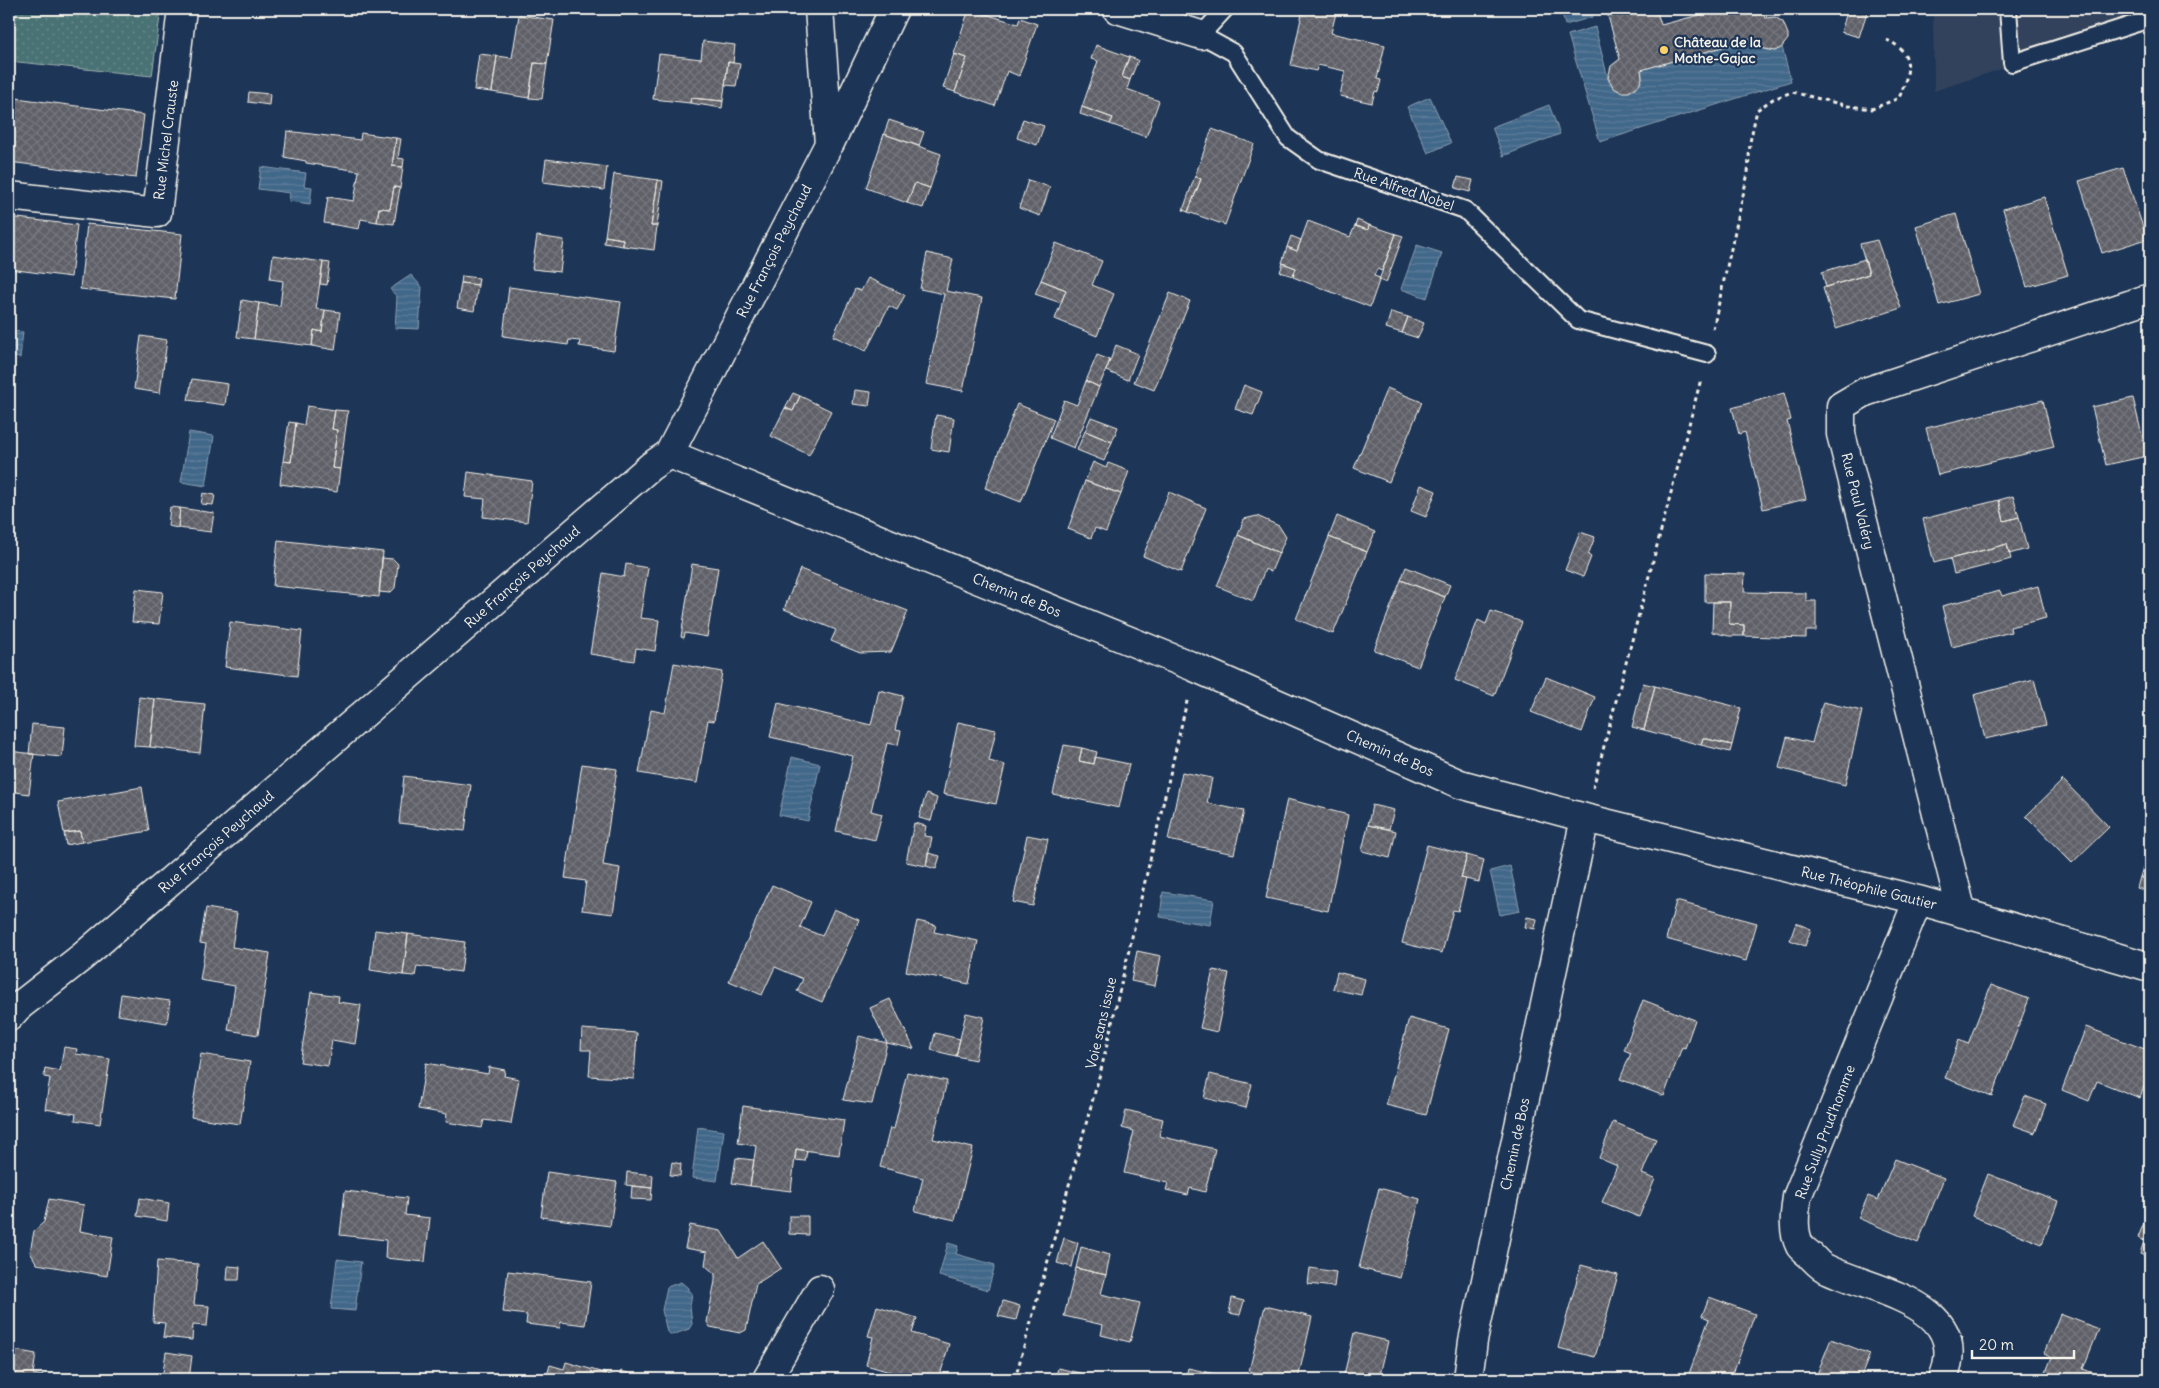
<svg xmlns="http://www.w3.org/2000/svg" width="2159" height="1388" font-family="Delius,sans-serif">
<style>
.built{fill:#30425c}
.garden{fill:url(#garden-dots);stroke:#9fb2ae}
.water{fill:url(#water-rules);stroke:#899eaf}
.building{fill:url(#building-cross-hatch);stroke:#f4f1e8}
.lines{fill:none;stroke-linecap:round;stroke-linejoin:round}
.lane-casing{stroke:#f4f1e8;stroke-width:20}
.street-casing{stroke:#f4f1e8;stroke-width:31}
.path{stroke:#f4f1e8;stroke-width:3;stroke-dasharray:4 4;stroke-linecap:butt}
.lane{stroke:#1d3557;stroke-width:16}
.street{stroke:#1d3557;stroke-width:28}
.poi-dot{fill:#ffd166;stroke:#1d3557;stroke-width:2}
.labels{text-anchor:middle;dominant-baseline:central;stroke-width:4.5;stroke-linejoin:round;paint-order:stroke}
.poi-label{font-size:14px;font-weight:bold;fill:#f4f1e8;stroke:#1d3557;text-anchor:start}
.street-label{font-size:14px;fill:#f4f1e8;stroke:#1d3557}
</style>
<defs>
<pattern id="garden-dots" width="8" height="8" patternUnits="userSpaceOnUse" patternTransform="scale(1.25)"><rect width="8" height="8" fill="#4a7275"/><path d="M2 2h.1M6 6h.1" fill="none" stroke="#658789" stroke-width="1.8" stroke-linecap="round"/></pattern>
<pattern id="water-rules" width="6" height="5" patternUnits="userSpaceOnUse" patternTransform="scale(1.25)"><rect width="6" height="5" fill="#416789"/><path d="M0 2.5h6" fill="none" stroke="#5d7d9a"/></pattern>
<pattern id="building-cross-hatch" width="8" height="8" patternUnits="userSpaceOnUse" patternTransform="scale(1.25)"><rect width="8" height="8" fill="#5e6068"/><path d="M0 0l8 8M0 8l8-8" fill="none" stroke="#76777e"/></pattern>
</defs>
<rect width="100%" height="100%" fill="#1d3557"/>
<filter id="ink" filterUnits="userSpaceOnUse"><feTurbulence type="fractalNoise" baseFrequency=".02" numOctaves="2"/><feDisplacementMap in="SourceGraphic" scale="10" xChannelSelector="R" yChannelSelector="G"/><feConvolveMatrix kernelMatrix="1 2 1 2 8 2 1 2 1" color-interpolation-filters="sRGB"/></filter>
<g filter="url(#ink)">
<!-- built -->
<path class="built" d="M1933,9H2150V20L1934,91Z"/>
<!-- garden -->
<path class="garden" d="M9,9H161L152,76L9,61Z"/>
<!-- water -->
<path class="water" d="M1561,9H1590L1593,17L1565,25Z
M1595,27L1609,82C1620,100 1648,91 1641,70L1754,38C1759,51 1771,53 1782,47L1791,81L1600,142L1568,35Z
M1430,97L1451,143L1428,153L1407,107Z
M1549,105L1560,134L1503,156L1492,127Z
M261,167L306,173L304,186L312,187L310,204L289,201L290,193L258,189Z
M1417,245L1442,253L1427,298L1401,289Z
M411,275L422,287L419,329L395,328L397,297L390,289Z
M9,330L23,332L20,358L9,356Z
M189,432L214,436L206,486L181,482Z
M792,757L820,764L808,821L779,815Z
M1510,866L1520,911L1500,915L1490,871Z
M1163,892L1214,900L1210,925L1160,917Z
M698,1127L724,1131L717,1181L692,1178Z
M948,1243L958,1246L956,1254L995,1265L988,1290L939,1276Z
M337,1259L361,1262L355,1311L331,1309Z
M681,1282L688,1288V1291L692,1293L690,1306L692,1324L689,1329L672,1335L667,1332L662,1310L667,1287Z"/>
<!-- building -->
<path class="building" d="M969,9L1018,24L1020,18L1037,24L1019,76L1007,71L995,106L955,92L967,58L954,54Z
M1303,9H1337L1331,33L1385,45L1377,79L1381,80L1378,92L1375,91L1372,103L1340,96L1345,71L1318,65L1316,71L1291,65Z
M1606,9H1656L1661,25L1714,11V9H1762L1765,18L1775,17L1783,22L1788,34V39L1781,48L1775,51L1761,48L1754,38L1641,70L1642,78L1639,85L1629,92H1621L1614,88L1608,78L1611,66L1620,59Z
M1837,9H1868L1859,37L1841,32L1847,12Z
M519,15L554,20L547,64L534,63L529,98L492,92L497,56L512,58Z
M703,41L735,45L733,63L728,62L723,101L691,98L690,103L653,99L659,54L701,59Z
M1096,45L1129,57L1122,77L1130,80L1127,89L1159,101L1146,137L1110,124L1113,118L1082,107L1098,61L1091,59Z
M479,54L497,56L492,92L474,90Z
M954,54L967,58L955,92L943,88Z
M1129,57L1138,60L1130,80L1122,77Z
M728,62L740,64L736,86L725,85Z
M534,63L547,64L542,99L529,98Z
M249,92L270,94L269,105L248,102Z
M9,97L144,115L136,178L9,162Z
M691,98L723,101L722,108L690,103Z
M1082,107L1113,118L1110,124L1080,114Z
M1023,119L1044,126L1037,145L1017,138Z
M889,120L924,132L919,146L884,134Z
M1212,129L1254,144L1225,225L1188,212L1201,179L1195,176Z
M287,131L360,140L361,133L396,138L392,166L403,167L400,188L394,187L390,209L379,208L377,222L361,219L359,229L324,223L328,197L354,201L359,171L306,163V161L284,157Z
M884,134L941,154L930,188L915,183L907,203L866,188Z
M396,138L401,139L398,158L404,159L403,167L392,166Z
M546,159L607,167L604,190L543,182Z
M2123,168L2147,239L2102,253L2079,181Z
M614,174L658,180L651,226H657L654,250L623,246V239L605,236Z
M1195,176L1201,179L1188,212L1183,210Z
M1458,177L1473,180L1470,192L1455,188Z
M658,180L663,181L657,226H651Z
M1028,180L1050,187L1040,216L1019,208Z
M915,183L930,188L923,208L907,203Z
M394,187L400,188L394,224L377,222L379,208L390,209Z
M2044,197L2068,275L2027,287L2003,209Z
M1956,214L1979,294L1939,305L1916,226Z
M9,217L77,225L71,277L9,269Z
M1357,220L1369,225L1368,230L1355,226Z
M1308,221L1350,237L1355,226L1368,230L1369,225L1396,234L1382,271L1377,269L1374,276L1380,278L1370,307L1293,277L1296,268L1282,263L1287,247L1297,251Z
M87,224L182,234L175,299L80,289Z
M1396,234L1403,236L1386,283L1379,280Z
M537,236L564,240L560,272L532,269Z
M605,236L623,239V246L604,243Z
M1291,236L1301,240L1297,251L1287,247Z
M1877,240L1901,308L1836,329L1823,288L1869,274L1860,244Z
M1056,243L1102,261L1092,285L1114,294L1097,336L1055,319L1066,290L1041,280Z
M927,253L953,259L946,291L982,298L963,391L926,384L944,294L920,289Z
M273,255L323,262L316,309L325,310L322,332L314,330L312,346L254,339L259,303L280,306L283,281L270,279Z
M1865,259L1869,274L1826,287L1822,272Z
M323,262L330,263L327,285L320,284Z
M1283,263L1296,268L1293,276L1280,272Z
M462,276L479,278L478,285L461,283Z
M868,278L905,295L897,310L889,306L866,351L833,336L855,289L861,291Z
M1041,280L1066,290L1061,303L1035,294Z
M461,283L478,285L474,311L457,308Z
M509,287L621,302L614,351L579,346L580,341L569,340L568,345L503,336Z
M1170,293L1190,301L1154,390L1134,382Z
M242,300L259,303L254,339L237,337Z
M325,310L340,312L335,350L312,346L314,330L322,332Z
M1391,312L1408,317L1402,333L1386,328Z
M1408,317L1424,323L1418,338L1402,333Z
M141,336L167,340L160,393L134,389Z
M1116,345L1138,354L1128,380L1106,371Z
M1097,355L1110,360L1099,387L1086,381Z
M192,379L228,384L225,405L188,400Z
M1086,381L1099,387L1074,448L1050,438L1064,400L1077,405Z
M1244,385L1262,392L1253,415L1235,409Z
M1387,388L1422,402L1389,482L1354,468Z
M855,390L871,392L869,406L853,404Z
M793,393L800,396L793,411L785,408Z
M1784,393L1791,420L1787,421L1806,499L1763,509L1745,432L1739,434L1732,408Z
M800,396L831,411L809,455L771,436L785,408L793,411Z
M2133,398L2147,456L2106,465L2092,407Z
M2043,400L2054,447L1938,475L1926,428Z
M1017,404L1054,419L1021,502L985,488Z
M307,406L335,410L332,429L337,430L332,468L340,469L337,492L280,484L283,461L291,462L296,423L304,425Z
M335,410L348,411L340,469L332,468L337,430L332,429Z
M936,415L954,418L949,452L931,449Z
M1091,417L1118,427L1112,442L1085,431Z
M289,422L296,423L291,462L283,461Z
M1085,431L1112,442L1104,461L1077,450Z
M1093,462L1106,468L1108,463L1129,471L1121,494L1085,481Z
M468,472L532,481L527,522L483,517L485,499L465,497Z
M1085,481L1121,494L1106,532L1095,528L1091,538L1068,529Z
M1421,485L1436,491L1426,517L1411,511Z
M1169,492L1206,508L1181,572L1143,556Z
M203,493L215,495L213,505L201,504Z
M2013,496L2019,517L2004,521L1999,500Z
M1999,500L2004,521L2019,517L2027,549L2009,554L2007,544L1934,563L1923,519Z
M170,507L180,508L178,528L168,526Z
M180,508L214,513L211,532L178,528Z
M1257,516L1279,526L1286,537L1279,553L1238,535L1244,519Z
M1337,516L1375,532L1367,552L1329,537Z
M1580,532L1595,537L1588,555L1591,557L1583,577L1565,570Z
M1238,535L1279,553L1271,572L1265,569L1253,601L1217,586Z
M1329,537L1367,552L1333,634L1296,619Z
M278,540L383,552L379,597L273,586Z
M2007,544L2011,559L1954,574L1950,559Z
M382,558L393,559L398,564L395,588L390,593L379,592Z
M626,564L648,568L640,618L659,620L655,651L636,648L634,661L590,654L603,573L624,577Z
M692,564L718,568L707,637L685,633L684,638L681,637Z
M1406,567L1450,585L1445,597L1401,580Z
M800,569L908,611L891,652L860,653L831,641L836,630L784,609Z
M1705,573L1745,574L1744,592L1806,593V601H1816V631H1806V638L1744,636V625L1729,624L1730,602H1705Z
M1401,580L1445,597L1418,667L1374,650Z
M2038,586L2046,618L2010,627L2011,632L1952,647L1942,606L2000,591L2002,596Z
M136,589L163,592L159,624L132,622Z
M1713,602H1730L1729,624L1744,625V636H1729L1712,632Z
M1491,611L1522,622L1494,696L1455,680L1478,620L1486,624Z
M230,622L302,631L297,676L225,667Z
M674,663L722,672L714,721L708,720L697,783L639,773L651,710L665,713Z
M1546,677L1595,697L1582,732L1531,712Z
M2034,679L2046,725L1985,739L1974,695Z
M1643,683L1655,686L1644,730L1632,727Z
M1655,686L1741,708L1732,745L1703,738L1701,745L1644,730Z
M879,690L903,696L895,730L901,731L898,745L887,743L871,811L882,814L875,840L836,831L853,756L770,737L778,703L871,725Z
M139,697L155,699L150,747L134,746Z
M155,699L205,704L200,753L150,747Z
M1823,702L1862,711L1845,785L1779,768L1787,737L1812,743Z
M958,722L996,730L989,761L1005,765L996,804L943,794Z
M32,724L65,727L62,757L29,754Z
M1703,738L1732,745L1730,752L1701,745Z
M1064,745L1082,748L1079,761L1094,764L1095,757L1129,764L1119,808L1053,794Z
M1082,748L1097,752L1094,764L1079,761Z
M9,751L34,754L29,794L9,791Z
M582,764L617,769L603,865L620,868L613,914L582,910L586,881L565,878Z
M1182,772L1212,778L1207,803L1244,811L1234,854L1168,840Z
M404,776L471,785L465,831L399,823Z
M2063,780L2109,827L2072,863L2026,816Z
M142,787L149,831L82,842L80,831L64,833L58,802Z
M926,794L937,798L931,821L919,818Z
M1287,799L1348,815L1328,911L1266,898Z
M1372,805L1394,810L1389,829L1368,825Z
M914,823L926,826L924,836L932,837L926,866L906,862Z
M1368,825L1396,831L1390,858L1362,851Z
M80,831L82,842L66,845L64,833Z
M1027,835L1048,839L1033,906L1013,902Z
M1427,845L1467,855L1461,878L1466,879L1458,911L1453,910L1442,953L1402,943Z
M2150,845V880L2140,877Z
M928,853L940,856L936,869L926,866Z
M1467,855L1484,860L1479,882L1461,878Z
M2140,877L2150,880V892L2137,888Z
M772,885L811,902L800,927L822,936L834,909L859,920L822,1002L797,991L803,979L775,967L762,995L729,981Z
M1676,901L1757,923L1746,961L1666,939Z
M206,908L237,913L232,947L270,953L258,1035L228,1030L235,986L200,980L206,944L200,943Z
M1527,917L1537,919L1535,929L1525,927Z
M917,921L936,925L934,932L978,941L969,984L906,971Z
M1796,923L1811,929L1805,946L1790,940Z
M375,930L408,934L403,975L370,970Z
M408,934L465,942L461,972L417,966L415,976L403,975Z
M1137,951L1161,956L1155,986L1131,981Z
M1213,970L1229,973L1217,1032L1200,1028Z
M1337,972L1365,979L1361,995L1333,989Z
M1991,985L2029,999L1992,1096L1945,1078L1959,1040L1968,1044Z
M311,992L339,996L338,1002L361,1005L355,1044L332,1040L328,1066L300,1062Z
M121,994L170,1001L167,1023L118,1015Z
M890,999L914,1049L887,1043L870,1008Z
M1643,1000L1695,1020L1685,1048L1682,1047L1664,1096L1620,1079L1631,1053L1624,1050Z
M966,1013L984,1017L975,1060L956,1056Z
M1409,1018L1449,1029L1426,1115L1386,1105Z
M2086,1027L2150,1051V1070L2140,1098L2097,1081L2089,1101L2062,1090Z
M582,1029L637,1033L634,1079L589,1076L591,1050H581Z
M935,1033L960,1039L956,1056L931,1050Z
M859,1036L887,1043L872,1104L843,1100Z
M64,1047L77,1049L76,1054L110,1059L100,1124L75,1120L76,1114L45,1109L50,1078L44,1077L45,1068L60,1071Z
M201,1054L250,1062L240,1124L191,1117Z
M426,1063L488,1074L489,1067L505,1070L504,1076L519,1079L511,1124L484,1120L482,1128L446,1122L447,1114L418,1109Z
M907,1072L947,1081L933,1139L973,1148L955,1220L915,1211L923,1178L880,1167L890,1128L894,1129Z
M1210,1074L1252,1084L1246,1108L1204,1098Z
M2025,1096L2046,1104L2035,1133L2013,1125Z
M743,1106L844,1120L839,1155L796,1149L791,1191L750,1186L756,1146L738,1143Z
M1126,1110L1163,1119L1159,1136L1215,1149L1205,1192L1190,1188L1188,1195L1166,1190L1168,1183L1124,1173L1134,1131L1122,1128Z
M1613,1122L1656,1139L1642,1174L1655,1179L1639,1217L1602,1202L1617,1166L1599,1158Z
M796,1149L807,1151L805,1161L795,1160Z
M736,1158L754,1160L750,1186L732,1183Z
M1895,1159L1944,1178L1918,1243L1858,1218L1868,1196L1878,1200Z
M672,1162L681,1164L680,1176L670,1175Z
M547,1172L617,1182L610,1226L541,1217Z
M627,1172L653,1175L652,1188L626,1185Z
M1988,1174L2058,1201L2042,1244L1972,1216Z
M632,1186L652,1188L651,1200L631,1199Z
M1379,1188L1420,1199L1400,1278L1359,1268Z
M345,1191L407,1198L405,1215L430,1218L425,1262L385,1258L386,1240L340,1235Z
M140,1198L169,1203L167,1221L137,1216Z
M49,1199L84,1205L80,1231L113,1237L107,1276L37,1264L30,1252L34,1231L44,1222Z
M2150,1206V1258L2140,1254L2144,1241L2138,1238Z
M789,1216H808V1235L789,1234Z
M690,1225L721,1231L738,1258L763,1241L781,1268L756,1284L746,1330L740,1333L710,1327L707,1322L715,1281V1274L705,1265L707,1252L685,1248Z
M1064,1238L1078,1243L1072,1267L1057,1263Z
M1081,1247L1110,1255L1106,1275L1076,1268Z
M157,1261L198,1264L194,1305L209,1306L207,1326L193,1325L192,1340L163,1337L165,1323L153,1322Z
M1581,1265L1618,1275L1595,1357L1558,1348Z
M228,1266L240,1267L239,1280H227Z
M1076,1268L1106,1275L1101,1294L1140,1303L1130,1342L1101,1335L1103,1325L1064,1316Z
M1310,1268L1336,1272L1334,1287L1308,1284Z
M508,1271L591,1282L585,1325L561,1322L560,1328L526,1324L527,1315L503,1312Z
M1709,1297L1755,1314L1731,1379H1687L1709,1319L1702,1316Z
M1232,1298L1244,1301L1240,1315L1229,1313Z
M1003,1301L1020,1306L1016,1320L998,1316Z
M877,1306L917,1318L912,1333L949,1344L939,1379H914L866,1365L873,1337L868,1336Z
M1265,1306L1312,1317L1298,1379H1285L1249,1371Z
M2060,1314L2099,1329L2083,1369L2109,1379H2043L2052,1357L2044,1353Z
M1354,1333L1388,1341L1380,1375L1392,1379H1343Z
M1831,1339L1870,1354L1860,1379H1815Z
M9,1349L36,1354L33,1374L44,1376V1379H9Z
M166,1352L192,1356L189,1379H162Z
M566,1362L614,1376L613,1379H546L550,1365L564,1369Z
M1058,1368L1101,1378V1379H1055Z
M1188,1368L1219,1375L1218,1379H1185Z
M621,1371L648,1379H618Z"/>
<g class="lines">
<!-- lane casing -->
<g class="lane-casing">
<path id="lane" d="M1225,9L1201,35L1234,53L1288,138L1319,160L1465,210L1578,320L1707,354
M2008,9L2012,63L2150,19"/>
</g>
<!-- street casing -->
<g class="street-casing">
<path id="street" d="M1117,9L1201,35
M830,143L894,9
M9,196L157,213L182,9
M669,454L1194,667L1460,784L1585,818L1473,1341L1468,1379
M1585,818L1918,900L2150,967
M1918,900L1797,1197C1795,1213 1792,1230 1800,1246C1802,1249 1808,1253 1811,1256C1815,1260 1820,1266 1825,1268C1873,1292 1973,1302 1943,1379
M1962,913L1841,434V406L1865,392L2150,298
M9,1017L18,1007L82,957L651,466L669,454L829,144L819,9
M767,1379L820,1289"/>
</g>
<!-- path -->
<path class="path" d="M1713,329L1748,173L1750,142L1757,110L1773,99L1792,92L1848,106L1872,109L1899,98C1909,74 1916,53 1887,40
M1593,788L1701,379
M1015,1379L1101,1070L1188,697"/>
<!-- lane -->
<use href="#lane" class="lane"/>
<!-- street -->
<use href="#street" class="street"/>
</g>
</g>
<!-- markers -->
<circle class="poi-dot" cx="1664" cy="50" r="5"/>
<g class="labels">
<!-- poi labels -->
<g class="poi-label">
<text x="1674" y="42">Château de la<tspan x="1674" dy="16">Mothe-Gajac</tspan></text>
</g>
<!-- street labels -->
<g class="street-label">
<text transform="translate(166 140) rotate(-83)">Rue Michel Crauste</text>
<text transform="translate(1404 189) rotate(19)">Rue Alfred Nobel</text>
<text transform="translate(774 251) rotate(-63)">Rue François Peychaud</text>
<text transform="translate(1858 501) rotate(76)">Rue Paul Valéry</text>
<text transform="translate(522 577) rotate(-41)">Rue François Peychaud</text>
<text transform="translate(1017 595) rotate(22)">Chemin de Bos</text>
<text transform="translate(1390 753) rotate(24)">Chemin de Bos</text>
<text transform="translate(216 842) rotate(-41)">Rue François Peychaud</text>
<text transform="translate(1869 888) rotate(14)">Rue Théophile Gautier</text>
<text transform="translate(1101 1023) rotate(-77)">Voie sans issue</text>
<text transform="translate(1825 1132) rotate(-69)">Rue Sully Prud'homme</text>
<text transform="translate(1515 1144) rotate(-78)">Chemin de Bos</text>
</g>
</g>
<!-- margin -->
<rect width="2159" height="1388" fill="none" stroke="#1d3557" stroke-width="30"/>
<rect x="15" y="15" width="2129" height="1358" fill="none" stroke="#f4f1e8" stroke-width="2" filter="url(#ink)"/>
<!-- scale -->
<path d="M1972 1350v8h102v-8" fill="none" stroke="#f4f1e8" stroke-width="2.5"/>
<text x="1979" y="1350" font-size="15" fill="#f4f1e8" stroke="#1d3557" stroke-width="4" paint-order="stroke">20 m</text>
</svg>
